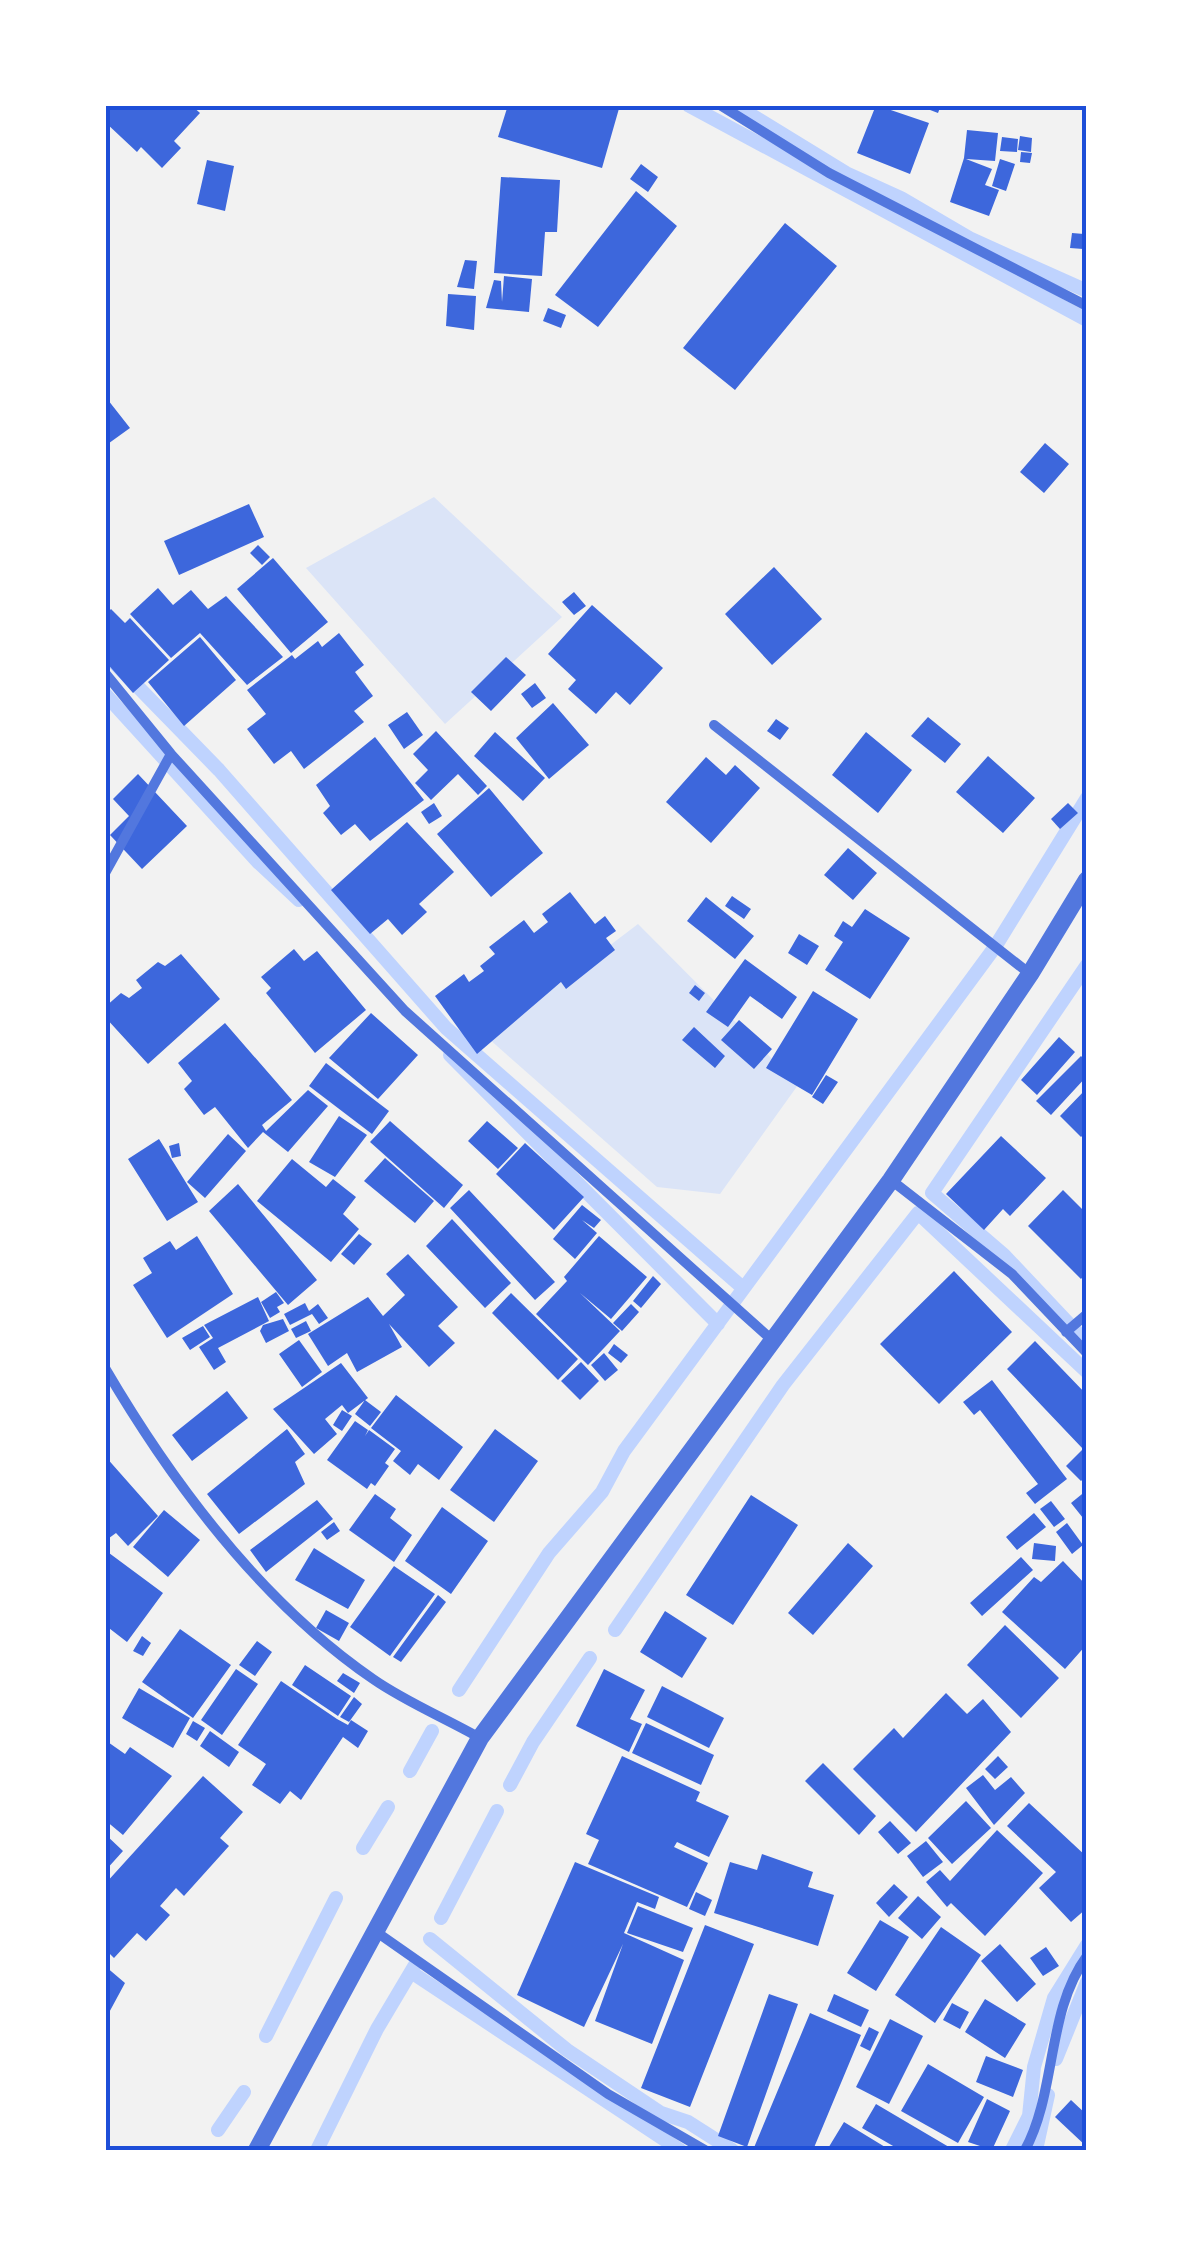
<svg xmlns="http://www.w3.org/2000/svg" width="1192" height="2255" font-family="'Sofia Sans Condensed',sans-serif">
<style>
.green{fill:#dbe4f7}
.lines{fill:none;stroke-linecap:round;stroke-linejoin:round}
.stream{stroke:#bfd3fe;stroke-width:14}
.building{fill:#3d67dc}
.minor{stroke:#5277de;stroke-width:10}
.tertiary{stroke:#5277de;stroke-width:18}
.neatline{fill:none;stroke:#1d4ed8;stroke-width:4}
</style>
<rect width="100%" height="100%" fill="#f2f2f2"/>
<!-- green -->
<path class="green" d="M434,497L562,617L445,724L306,568Z
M638,924L798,1085L720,1194L657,1187L488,1038Z"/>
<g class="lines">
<!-- stream -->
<path class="stream" d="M688,105L1087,320
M735,105L846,173L901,198L971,239L1087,291
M105,653L219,770L446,1028L743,1288
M105,694L258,862L299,900
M1087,965L932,1193L1004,1255L1087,1343
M450,1055L718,1324
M615,1630L783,1385L918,1213L1087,1372
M459,1690L549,1553L602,1492L624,1451L995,947L1087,798
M410,1771L432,1731
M510,1785L533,1742L590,1658
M363,1848L388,1807
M441,1918L497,1811
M430,1939L567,2050L661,2113L688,2122L732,2150
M411,1972L680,2150
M266,2036L336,1898
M1056,2059L1087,1982
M218,2130L244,2092
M317,2150L377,2029L415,1965
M1012,2150L1029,2116L1034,2067L1054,1998L1087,1945
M1036,2150L1048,2095"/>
</g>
<!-- building -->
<path class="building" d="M105,105H191L200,113L174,141L181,148L162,168L141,147L137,152L105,122Z
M508,105H620L602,168L498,137Z
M876,105L929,123L910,174L857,153Z
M917,105H941L938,113Z
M967,130L998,133L995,161L966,159L992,169L985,185L999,190L989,216L950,202L964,158Z
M1020,136L1032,138L1031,152L1018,150Z
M1002,137L1018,139L1017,152L1000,151Z
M1021,152L1032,153L1030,163L1020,162Z
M1000,159L1015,164L1006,191L992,186Z
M207,160L234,166L225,211L197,204Z
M641,164L658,177L648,192L630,179Z
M501,177L560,180L557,232H545L542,276L494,273Z
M636,191L677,226L598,327L555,295Z
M785,223L837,266L735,390L683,348Z
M1072,233L1084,234L1083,249L1070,248Z
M465,260L477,261L474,289L457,287Z
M504,276L532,279L529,312L486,308L494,280L501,281L502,302Z
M448,294L476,296L474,330L446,326Z
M548,308L566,315L561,328L543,321Z
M108,400L130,428L105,446V402Z
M1045,443L1069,464L1044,493L1020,472Z
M249,504L264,537L179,575L164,541Z
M258,545L270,557L262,565L250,553Z
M273,558L328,622L291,653L237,589Z
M774,567L822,619L772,665L725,614Z
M158,588L173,605L191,590L208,609L226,596L283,657L247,685L200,633L171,658L130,614Z
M574,592L586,606L574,615L562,602Z
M592,605L663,668L630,705L616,692L596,714L568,689L576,680L548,654Z
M111,609L125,623L130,618L169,660L133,693L105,661V615Z
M339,633L364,665L355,672L373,696L354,711L364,722L304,769L291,751L274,764L247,729L266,714L247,690L292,655L295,659L318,641L322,647Z
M200,637L236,680L184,726L148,682Z
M506,657L526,675L491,711L471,692Z
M535,683L546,698L532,708L521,694Z
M553,703L589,745L549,779L516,738Z
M407,712L423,735L404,749L388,725Z
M928,717L961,744L945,763L911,736Z
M776,719L789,728L780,740L767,731Z
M436,731L487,786L478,795L458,774L431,800L415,783L428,770L413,754Z
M495,732L545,778L523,801L474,756Z
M866,732L912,770L878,813L832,775Z
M375,737L424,800L370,841L355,824L341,835L323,813L330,806L316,785Z
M988,756L1035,798L1003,833L956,792Z
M706,757L726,775L735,765L760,788L711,843L666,802Z
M138,774L187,826L142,869L110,835L129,816L113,799Z
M489,788L543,853L491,897L437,834Z
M434,803L442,816L429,824L421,812Z
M1068,803L1078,813L1060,829L1051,819Z
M407,822L454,872L419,904L427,912L402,935L388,919L370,934L331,890Z
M848,848L877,873L853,900L824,875Z
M570,892L595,924L605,916L616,931L606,938L615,950L566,989L561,982L477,1054L435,996L464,974L469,982L484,971L480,966L495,954L489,947L524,920L534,933L548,922L542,914Z
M732,896L751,909L744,919L725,906Z
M706,897L754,936L735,959L687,921Z
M865,909L910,938L870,999L825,970L843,942L834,936L843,921L852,927Z
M799,934L819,946L807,965L788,953Z
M294,949L304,961L317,951L366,1010L315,1053L266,993L271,988L261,977Z
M181,954L220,999L148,1064L105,1017V1007L121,993L129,998L142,988L136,980L158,962L165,966Z
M745,959L797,997L782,1019L750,996L728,1027L706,1012Z
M695,985L705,993L699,1001L689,993Z
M813,991L858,1019L812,1095L766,1068Z
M371,1013L418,1055L378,1099L329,1058Z
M739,1020L772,1049L754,1069L721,1040Z
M225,1023L292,1100L262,1125L266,1131L308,1090L328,1106L288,1152L263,1132L248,1148L215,1107L204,1115L184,1089L192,1081L178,1063Z
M694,1027L725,1056L715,1068L682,1040Z
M1059,1037L1075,1052L1037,1095L1021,1080Z
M1081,1056L1087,1062V1076L1051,1115L1036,1101Z
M326,1063L389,1111L372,1134L309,1086Z
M826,1075L838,1082L823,1104L812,1097Z
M1087,1088V1131L1081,1137L1060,1116Z
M339,1116L367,1135L335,1177L309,1162Z
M390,1121L463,1185L444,1208L370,1142Z
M487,1121L518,1148L498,1169L468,1141Z
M228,1134L246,1151L205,1198L187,1182Z
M1001,1136L1046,1178L1010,1216L1003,1209L984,1230L946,1194Z
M159,1139L198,1202L167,1221L128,1159Z
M179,1143L181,1156L172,1158L169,1146Z
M525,1143L584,1197L554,1230L496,1174Z
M385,1158L434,1201L415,1223L364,1181Z
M292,1159L326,1187L333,1179L356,1197L343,1214L359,1229L331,1262L257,1201Z
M238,1184L317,1280L288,1305L209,1211Z
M469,1190L555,1282L535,1300L450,1208Z
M1063,1190L1087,1214V1272L1081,1279L1028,1226Z
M582,1205L601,1220L594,1228L582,1220L597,1233L575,1259L553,1239Z
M452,1219L511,1283L485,1308L426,1246Z
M359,1234L372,1244L354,1265L341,1254Z
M197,1236L233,1294L167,1338L133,1285L152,1273L143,1258L170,1241L176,1250Z
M599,1236L647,1277L611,1319L580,1293L620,1331L588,1365L536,1314L567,1281L564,1277Z
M408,1254L458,1307L438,1326L455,1343L429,1367L389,1324L402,1347L357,1372L347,1353L328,1366L308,1334L368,1297L383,1316L405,1295L386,1274Z
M954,1271L1012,1332L939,1404L880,1344Z
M653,1276L661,1284L641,1308L633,1301Z
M276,1292L284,1303L277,1307L280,1312L270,1318L261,1302Z
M511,1293L578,1359L558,1380L492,1313Z
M258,1297L269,1321L218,1348L226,1362L214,1370L199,1347L213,1338L204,1325Z
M305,1303L309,1311L318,1304L328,1318L319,1324L312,1314L290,1325L284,1314Z
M631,1304L639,1312L622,1331L613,1323Z
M283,1319L289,1331L266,1343L260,1331L263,1325Z
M306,1321L311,1331L296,1338L291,1329Z
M203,1326L210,1337L190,1350L182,1338Z
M299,1340L322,1372L302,1387L279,1354Z
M1035,1341L1087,1395V1475L1081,1481L1066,1466L1083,1449L1007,1369Z
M614,1344L628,1355L621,1363L608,1353Z
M604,1353L618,1370L605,1381L591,1365Z
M581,1362L599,1381L580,1400L561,1381Z
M341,1363L368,1398L348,1413L342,1405L325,1419L337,1434L314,1454L273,1409Z
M992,1380L1067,1479L1035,1504L1026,1493L1038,1484L980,1410L974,1415L963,1402Z
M227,1391L248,1418L192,1461L172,1435Z
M396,1395L463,1447L439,1480L418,1464L410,1475L393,1461L401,1451L371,1428Z
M365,1400L381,1412L370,1426L355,1414Z
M342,1410L352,1416L342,1431L333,1425Z
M355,1421L368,1430L365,1436L369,1430L395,1449L385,1463L389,1466L375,1486L371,1483L367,1489L327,1460Z
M287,1429L305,1454L295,1462L305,1484L239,1534L207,1494Z
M495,1429L538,1461L494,1522L450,1490Z
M105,1456L158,1516L128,1546L116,1533L105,1541Z
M1087,1490V1523L1071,1503Z
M375,1494L396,1509L390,1518L412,1535L394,1562L349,1530Z
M751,1495L798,1525L733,1625L686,1595Z
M317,1500L333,1519L266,1572L250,1550Z
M1051,1501L1065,1519L1054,1527L1040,1509Z
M442,1507L488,1541L451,1594L405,1561Z
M164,1510L200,1540L168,1577L133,1547Z
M1034,1513L1046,1527L1017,1550L1006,1537Z
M334,1522L340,1531L327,1540L321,1532Z
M1067,1523L1083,1545L1072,1554L1056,1532Z
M848,1543L873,1566L813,1635L788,1613Z
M1034,1543L1056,1546L1055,1561L1032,1559Z
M314,1548L365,1580L348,1609L295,1580Z
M105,1550L163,1593L127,1642L105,1625Z
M1021,1557L1033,1570L982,1616L970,1603Z
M1063,1561L1087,1586V1644L1065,1669L1002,1612L1034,1577L1041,1582Z
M394,1566L435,1594L390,1656L350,1627Z
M438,1595L446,1602L401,1662L393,1657Z
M326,1610L349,1623L339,1641L316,1628Z
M665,1611L707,1638L682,1678L640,1652Z
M1005,1625L1059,1678L1021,1718L967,1665Z
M180,1629L231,1665L193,1718L142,1682Z
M142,1636L151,1643L143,1656L133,1651Z
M257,1641L272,1652L255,1676L239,1665Z
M305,1665L351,1696L338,1716L292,1685Z
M236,1669L258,1684L222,1735L201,1720Z
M604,1669L645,1690L630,1719L642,1724L629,1752L576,1726Z
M343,1673L360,1683L354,1693L337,1681Z
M281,1681L337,1719L348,1725L351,1720L368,1731L358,1748L343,1737L301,1800L290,1791L280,1804L252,1785L266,1764L238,1745Z
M662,1686L724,1718L709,1748L647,1717Z
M139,1688L190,1718L173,1748L122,1718Z
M946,1693L967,1714L983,1699L1011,1732L916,1832L853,1769L894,1728L903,1738Z
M354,1697L362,1704L349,1722L340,1717Z
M193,1721L205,1728L197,1741L186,1734Z
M646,1723L714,1755L701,1785L632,1753Z
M210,1731L239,1752L229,1767L200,1746Z
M105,1740L125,1754L130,1747L172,1776L123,1835L105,1820Z
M622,1756L700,1792L696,1801L729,1816L709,1857L677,1842L674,1847L708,1863L687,1907L588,1864L599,1840L586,1834Z
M998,1756L1008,1767L995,1779L985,1769Z
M823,1763L876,1816L859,1835L805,1781Z
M983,1775L995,1790L1011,1777L1025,1793L994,1825L966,1788Z
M203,1776L243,1812L220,1838L229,1846L184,1896L176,1888L160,1906L170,1915L146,1941L137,1933L114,1958L105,1949V1884Z
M966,1801L991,1828L952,1864L928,1838Z
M1029,1803L1087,1857V1908L1071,1922L1039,1888L1056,1872L1007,1826Z
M890,1821L911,1843L898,1854L878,1832Z
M997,1830L1043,1873L985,1936L951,1903L947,1907L926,1882L940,1870L950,1881Z
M105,1834L123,1851L105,1871Z
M926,1841L943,1862L923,1877L907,1856Z
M762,1854L813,1872L808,1887L834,1895L818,1946L714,1913L730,1862L757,1870Z
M575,1862L659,1897L655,1909L637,1902L624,1933L684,1960L652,2044L595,2021L623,1944L584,2027L517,1995Z
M894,1884L908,1897L889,1917L876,1903Z
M696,1892L712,1900L705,1916L689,1909Z
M918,1896L941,1917L922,1939L898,1918Z
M638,1906L693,1928L683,1952L627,1933Z
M880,1920L909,1937L876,1991L847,1973Z
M705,1925L754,1944L690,2107L641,2088Z
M941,1927L981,1955L935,2023L895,1995Z
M1000,1944L1036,1984L1017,2002L981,1961Z
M1046,1947L1059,1966L1043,1976L1030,1958Z
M105,1966L125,1983L105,2020Z
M769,1994L798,2004L747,2147L718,2136Z
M834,1994L869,2010L861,2027L827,2011Z
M985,1999L1026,2024L1005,2058L965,2032Z
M952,2003L969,2012L960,2029L943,2020Z
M810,2013L861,2035L813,2150H753Z
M890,2019L923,2036L889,2104L856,2087Z
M869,2027L879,2032L870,2051L860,2046Z
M986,2056L1023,2070L1013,2097L976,2082Z
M928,2064L984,2097L958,2143L901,2111Z
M987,2099L1010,2111L992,2150L968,2142Z
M1071,2100L1087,2115V2147L1055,2117Z
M876,2104L954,2150H900L862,2128Z
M844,2122L890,2150H827Z"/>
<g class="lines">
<!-- minor -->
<path class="minor" d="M720,105L829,173L1087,306
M105,673L171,754L405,1011L772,1340
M714,725L1030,974
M105,873L171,754
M891,1180L1012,1274L1087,1353
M1066,1332L1087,1314
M105,1368C173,1484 261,1602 373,1679C406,1702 445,1718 480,1738
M375,1931L608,2094L705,2150
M1025,2150C1057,2091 1046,2012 1087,1956"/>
<!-- tertiary -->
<path class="tertiary" d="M257,2150L480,1738L891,1180L1030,974L1087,880"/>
</g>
<!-- border -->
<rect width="1192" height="2255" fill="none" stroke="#ffffff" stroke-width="215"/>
<rect x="108" y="108" width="976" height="2040" class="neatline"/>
</svg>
